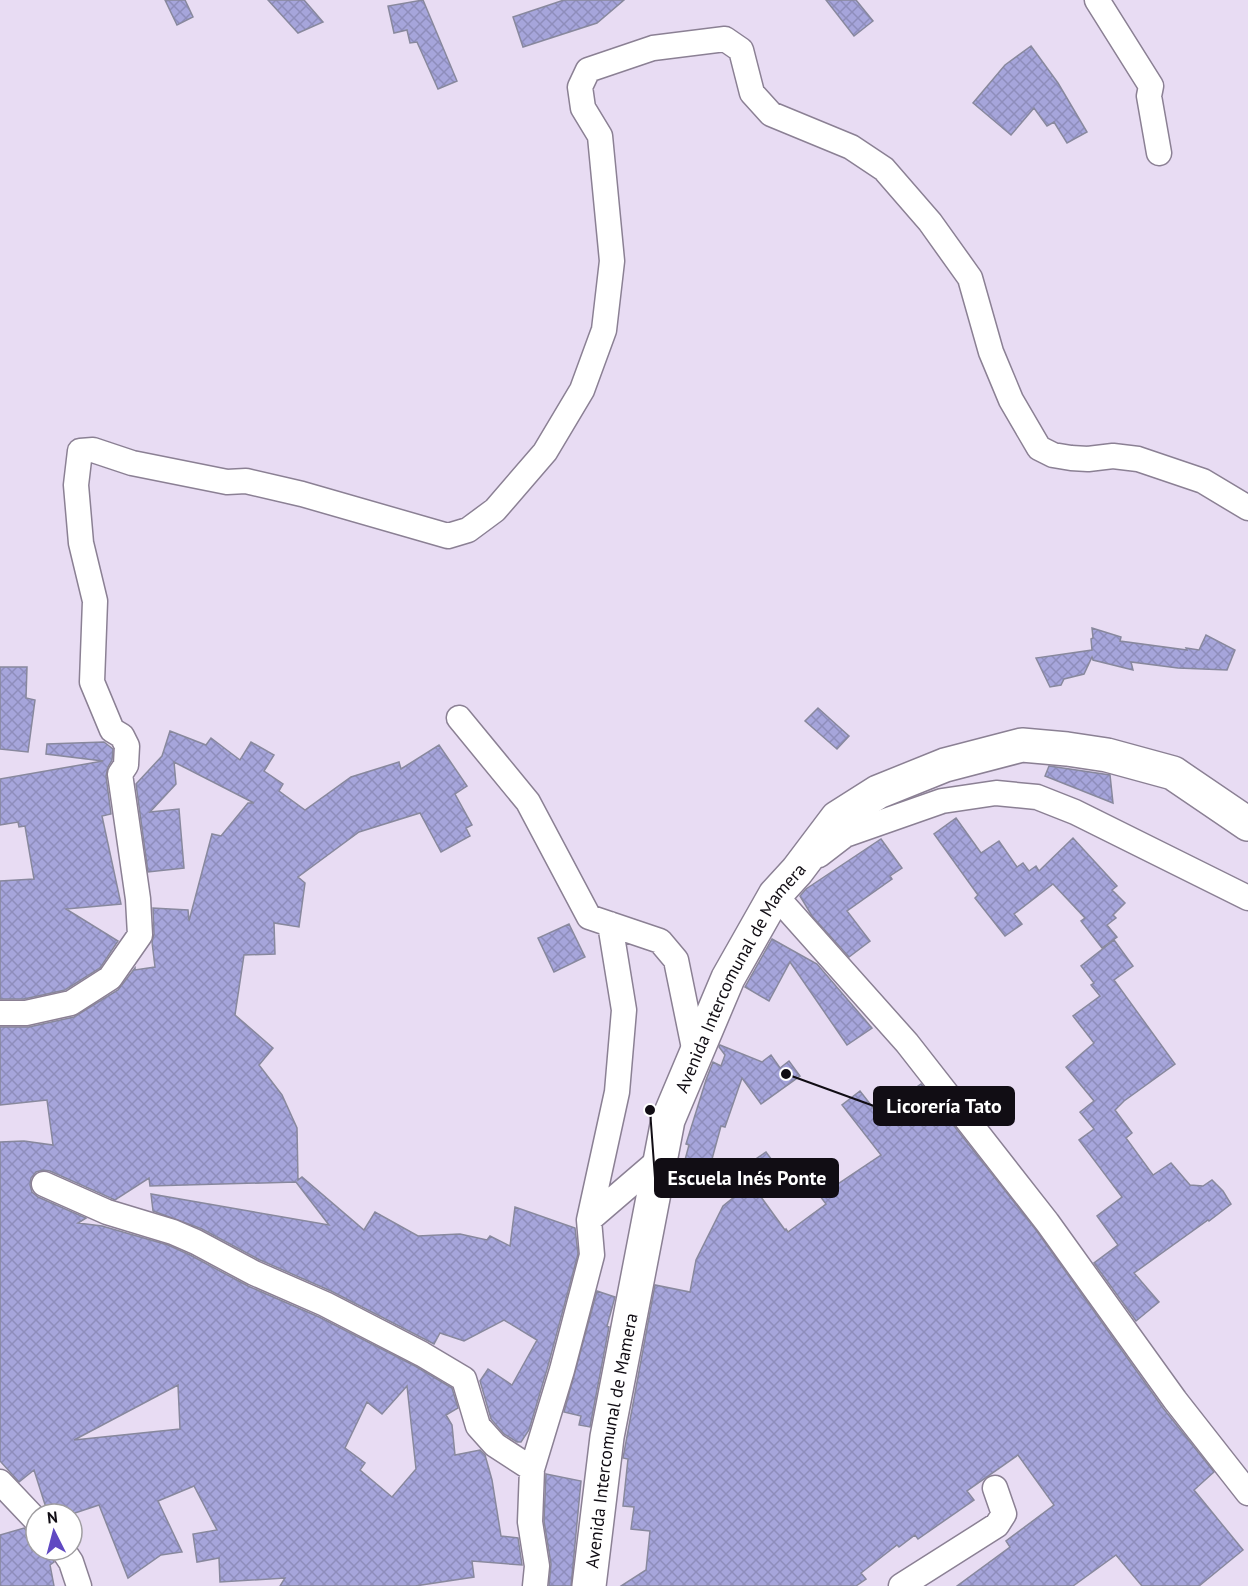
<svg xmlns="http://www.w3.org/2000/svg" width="1248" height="1586" font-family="'PT Sans',sans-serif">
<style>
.building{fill:url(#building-cross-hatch);stroke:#88889d;stroke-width:1.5;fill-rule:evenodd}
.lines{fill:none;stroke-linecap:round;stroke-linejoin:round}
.street-casing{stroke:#8b8094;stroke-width:27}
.secondary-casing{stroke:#8b8094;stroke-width:36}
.street{stroke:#fff;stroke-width:24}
.secondary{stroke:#fff;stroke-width:33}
.labels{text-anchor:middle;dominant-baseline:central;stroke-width:4.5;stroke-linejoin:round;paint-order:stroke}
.street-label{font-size:18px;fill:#110d14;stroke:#fff}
.leader{fill:none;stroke:#110d14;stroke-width:2}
.callout-dot{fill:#110d14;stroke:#fff;stroke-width:2}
.callout{fill:#110d14;stroke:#110d14;stroke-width:2}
.callout-label{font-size:20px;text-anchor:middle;font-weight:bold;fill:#fff}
</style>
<defs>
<pattern id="building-cross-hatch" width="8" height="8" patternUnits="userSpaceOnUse" patternTransform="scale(1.5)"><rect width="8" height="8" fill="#a6a5db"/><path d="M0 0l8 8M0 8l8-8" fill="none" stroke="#8e8dbb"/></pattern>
</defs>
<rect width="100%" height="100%" fill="#e8dcf3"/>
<!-- building -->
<path class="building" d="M165,0H185L193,17L177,25Z
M268,0H304L323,22L298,33Z
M423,0L457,81L438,89L417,42L410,43L407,30L394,33L388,6Z
M564,0H624L597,23L523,47L513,17Z
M826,0H856L873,21L854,36Z
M1031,46L1058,83L1087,132L1067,143L1054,122L1047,126L1034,108L1011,135L973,103L1005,65Z
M1092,628L1121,637L1120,641L1187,650L1186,648L1199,650L1206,635L1235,650L1227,670L1178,668L1131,662L1133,670L1093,660L1092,657L1084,674L1064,679L1061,685L1050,687L1036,658L1092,650L1091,639L1093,638Z
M0,667H27L26,698L35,700L28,752L0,749Z
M818,708L849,736L837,749L805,721Z
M170,731L206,745L211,738L240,760L251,742L274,755L264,771L283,784L279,791L305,810L351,777L399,762L401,769L439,745L467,786L455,794L472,825L466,828L470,836L441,852L420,813L359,832L298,877L305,883L299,927L274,923L275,954L244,955L235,1015L273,1048L259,1065L282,1095L297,1128L298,1180L302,1177L364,1230L375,1212L418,1236L460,1234L487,1240L490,1236L510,1246L515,1207L575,1228L578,1254L548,1366L529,1430L521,1442H517L504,1434L491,1419L480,1381L488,1369L512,1385L537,1340L504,1320L464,1341L440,1333L434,1344L331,1291L260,1260L202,1229L153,1211L151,1194L329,1225L296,1182L150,1186L149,1178L115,1200L50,1171L43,1170L36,1172L31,1178L30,1185L32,1192L38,1197L86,1218L78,1223L102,1226L168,1245L190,1255L248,1286L319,1317L415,1366L452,1388L458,1408L446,1415L452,1425L455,1455L480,1450L485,1455L492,1480L501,1536L518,1538L522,1565L472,1561L474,1577L415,1586H280L285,1578L220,1582L219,1558L197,1562L193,1534L217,1530L194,1486L158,1501L182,1552L161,1555L128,1578L99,1505L72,1514H48L34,1470L19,1482L0,1461V1142L24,1141L53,1145L47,1100L0,1105V1027H29L74,1017L118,990L135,968V970L155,967L152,942L154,934L153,908L188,910L189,921L212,834L221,836L248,803H254L174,762L176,784L150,812L179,809L184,868L148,872L136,784L162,756ZM178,1385L180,1429L74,1440ZM407,1386L416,1469L392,1497L360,1470L365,1463L345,1448L367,1402L382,1414Z
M104,742L113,749L112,760L108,767L106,776L111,814L102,816L121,904L66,909L118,941L100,968L65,990L24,999H0V881L34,879L25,826L19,827L18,822L0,825V779L103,761L46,754L47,744Z
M1049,766L1110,775L1113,803L1045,776Z
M956,818L981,853L999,841L1017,867L1023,863L1029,871L1036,866L1039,871L1073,838L1117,886L1112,890L1125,903L1113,915L1116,918L1107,925L1117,937L1102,948L1081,921L1085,918L1053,884L1014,914L1022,924L1005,936L975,898L978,895L934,834Z
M881,839L902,868L890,876L892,879L847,911L870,941L849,957L812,916L800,896L806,889Z
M569,924L585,957L554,972L538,938Z
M772,939L817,964L872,1028L847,1045L790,962L769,1001L745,987Z
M1114,940L1133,966L1114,980L1175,1064L1124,1101L1115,1110L1132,1133L1126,1138L1153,1175L1171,1163L1190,1185L1203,1186L1212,1180L1223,1191L1231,1204L1209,1221L1208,1220L1134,1273L1159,1302L1136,1321L1094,1263L1118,1245L1097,1216L1122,1197L1079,1140L1094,1129L1080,1112L1094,1101L1066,1067L1094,1043L1073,1016L1100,996L1091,985L1094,983L1081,966Z
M720,1045L762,1062L771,1055L780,1068L789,1061L800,1076L761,1104L742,1078L725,1127L721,1126L703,1192L678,1186L689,1145L686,1144L706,1080L713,1062L721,1066L725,1055L719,1047Z
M921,1084L1036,1230L1163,1408L1214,1472L1194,1490L1243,1550L1199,1586H1142L1116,1555L1073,1586H957L1010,1547L1006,1541L1054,1505L1018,1455L967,1491L974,1500L918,1539L915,1535L899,1547L897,1545L861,1573L866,1579L856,1586H621L646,1570L650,1531L631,1529L634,1507L623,1506L628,1459L623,1458L655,1285L690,1292L696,1260L723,1206L754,1181L744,1167L766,1152L786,1179L761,1197L785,1230L786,1229L788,1232L826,1204L820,1196L881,1155L842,1105L860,1091L878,1114Z
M597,1291L615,1297L607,1326L609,1327L590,1427L579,1425L581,1416L564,1412Z
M546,1474L581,1481L571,1586H549L551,1564L544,1521Z
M24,1528L27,1531L32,1550H49L54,1562L50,1565L54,1586H0V1535Z"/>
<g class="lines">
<!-- street casing -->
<g class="street-casing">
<path id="street" d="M1097,0L1151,86L1149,96L1159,153
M459,718L528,802L589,917L660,941L676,960L695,1053
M819,855L845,835L942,801L996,793L1037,797L1075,812L1248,898
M775,895L907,1043L1047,1222L1175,1400L1248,1493
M0,1013H26L71,1003L110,978L140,935L138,899L120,774L126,765L127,746L122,736L112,730L92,682L95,601L81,543L76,485L80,451L93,450L132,463L227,482L246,481L302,494L448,536L468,530L495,510L545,452L582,390L604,330L612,261L600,136L583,108L580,87L588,70L653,48L725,39L741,50L752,93L771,114L851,147L884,169L930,222L970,278L991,352L1011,400L1039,448L1053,455L1071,458L1088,459L1113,456L1138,459L1203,481L1248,508
M44,1184L107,1212L173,1232L196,1242L254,1273L325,1304L422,1354L464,1379L478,1426L495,1445L532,1469L530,1522L537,1566L535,1586
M589,1220L660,1159
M532,1469L562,1370L592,1255L589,1220L617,1092L624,1010L610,924
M0,1482L36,1520
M63,1550L71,1562L79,1586
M901,1586L997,1525L1004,1514L995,1488"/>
</g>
<!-- secondary casing -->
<g class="secondary-casing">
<g id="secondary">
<path id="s1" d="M589,1586L607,1437L668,1120L728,978L775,895L797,871L837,818L878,792L945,765L1022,745L1067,749L1107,755L1173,773L1248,824"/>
</g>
</g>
<!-- street -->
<use href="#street" class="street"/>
<!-- secondary -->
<use href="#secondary" class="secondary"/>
</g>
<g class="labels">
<!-- street labels -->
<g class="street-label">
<text stroke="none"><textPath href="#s1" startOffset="633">Avenida Intercomunal de Mamera</textPath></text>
<text stroke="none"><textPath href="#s1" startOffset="147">Avenida Intercomunal de Mamera</textPath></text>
</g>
</g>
<!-- callouts -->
<path class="leader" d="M786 1074L874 1106M650 1110L655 1178"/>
<g class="callout-dot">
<circle cx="786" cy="1074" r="6"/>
<circle cx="650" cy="1110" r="6"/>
</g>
<g class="callout">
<rect x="874" y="1087" width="140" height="38" rx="6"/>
<rect x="655" y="1159" width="183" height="38" rx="6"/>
</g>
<g class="callout-label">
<text x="944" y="1113">Licorería Tato</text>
<text x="747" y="1185">Escuela Inés Ponte</text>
</g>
<!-- north arrow -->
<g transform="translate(54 1532) rotate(354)"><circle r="28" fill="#ffffff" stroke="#a09ea1" stroke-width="1.5"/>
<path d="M0-4.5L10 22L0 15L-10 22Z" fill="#6049c2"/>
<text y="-9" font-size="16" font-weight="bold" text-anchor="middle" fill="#110d14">N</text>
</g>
</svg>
